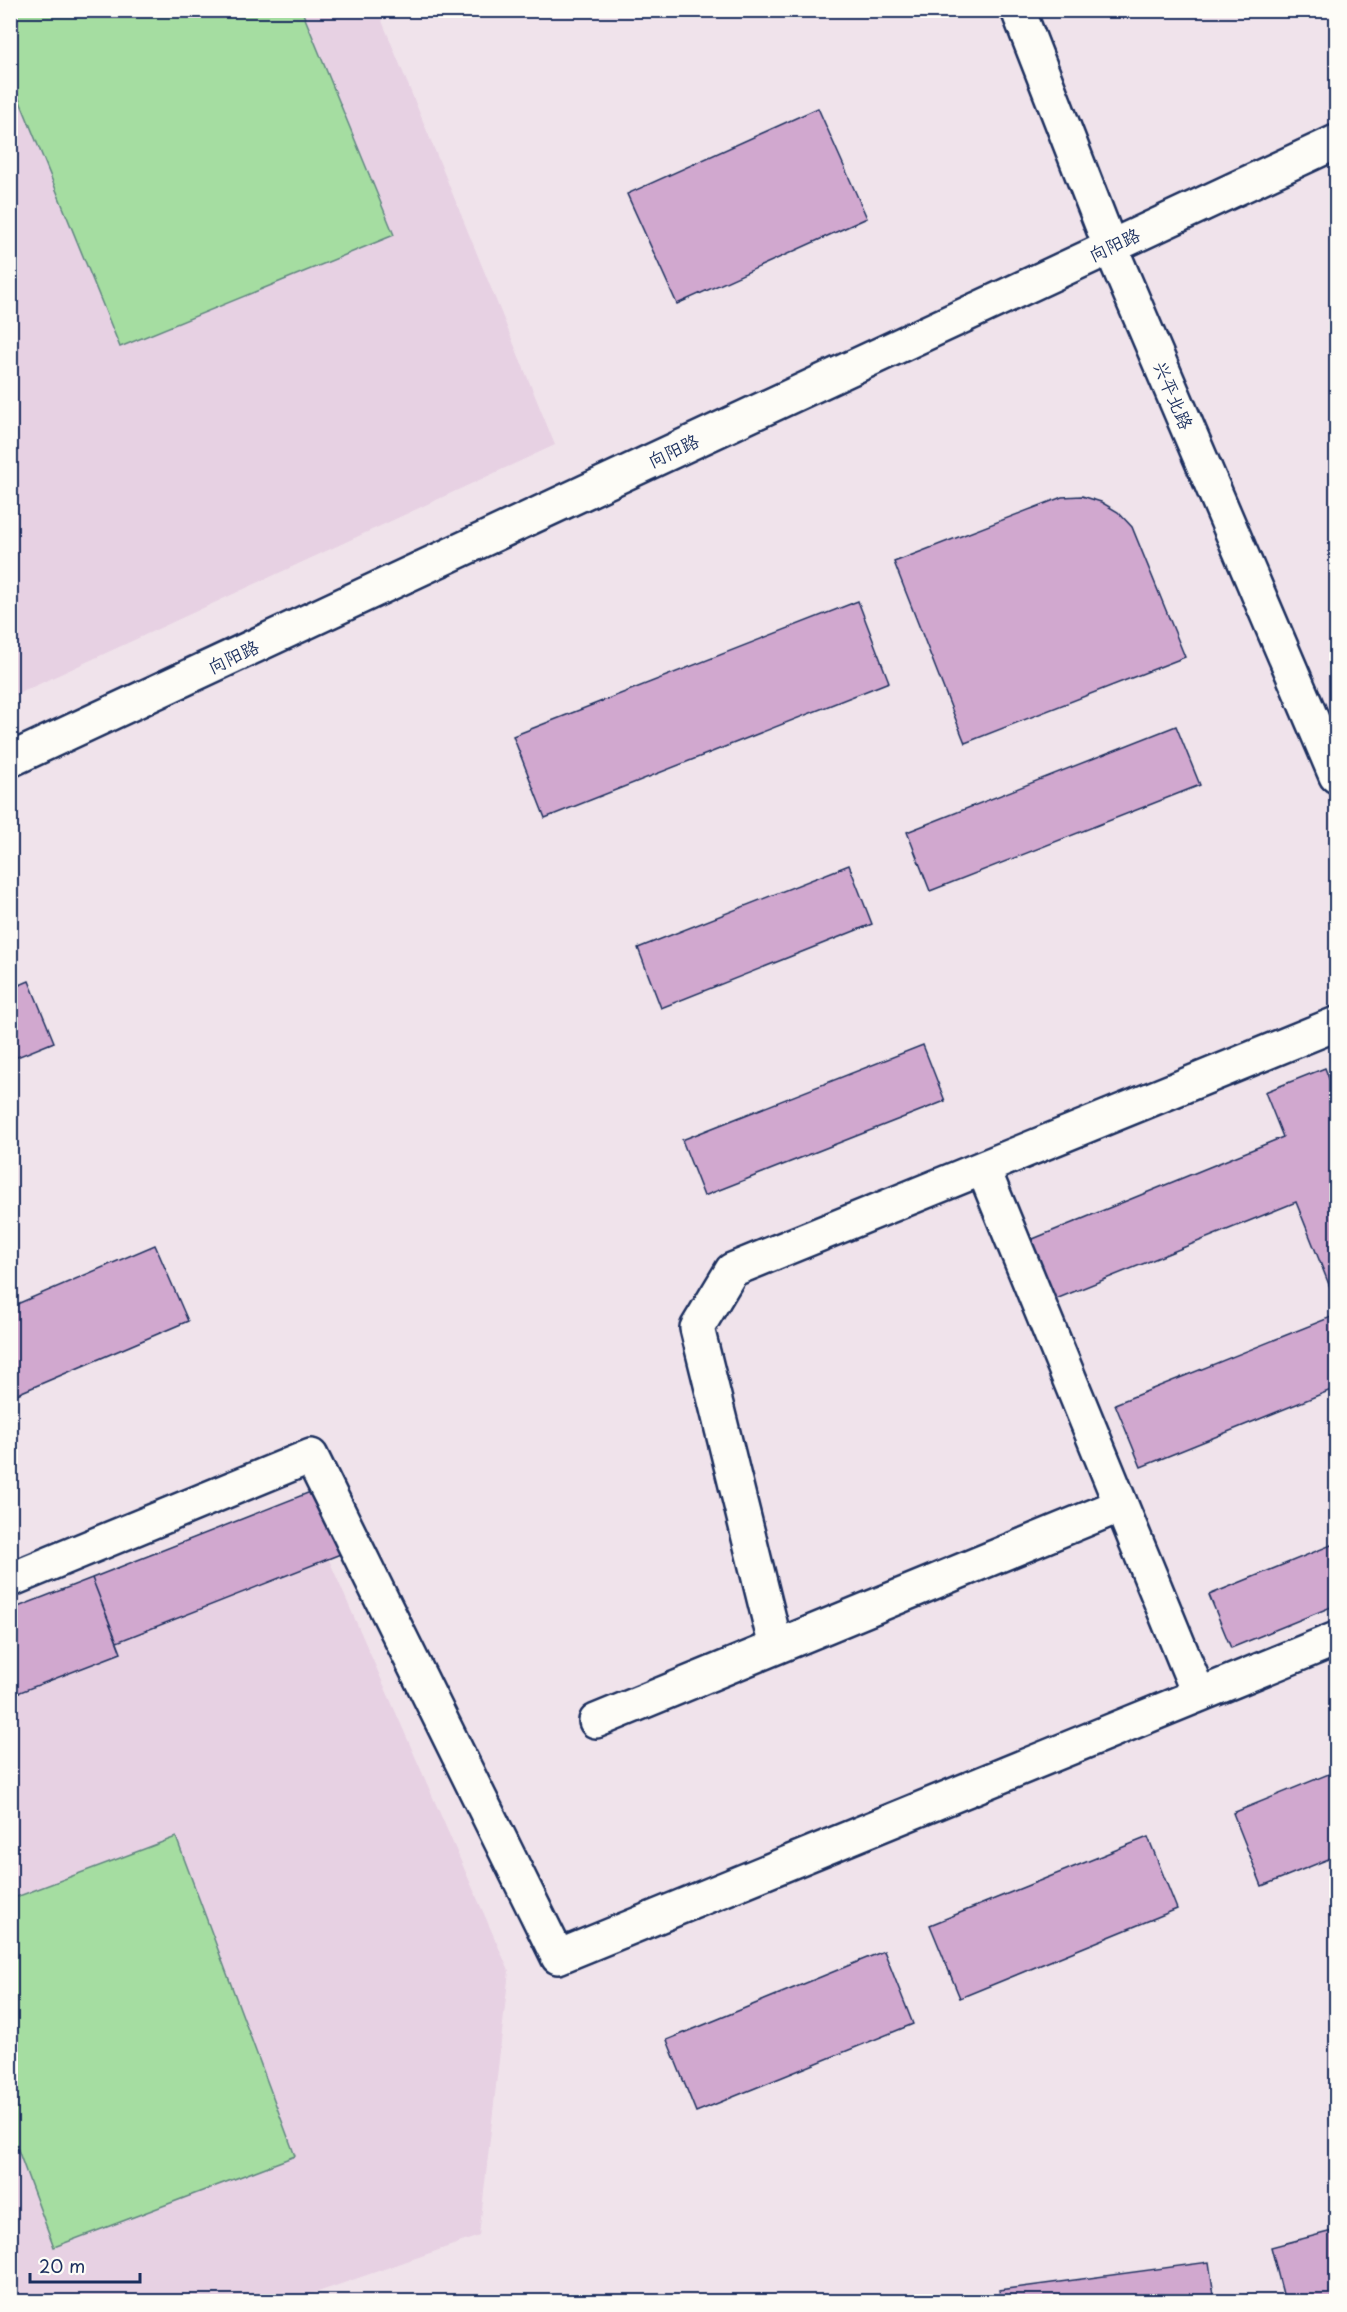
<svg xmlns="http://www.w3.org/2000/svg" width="1347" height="2312" font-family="'Playpen Sans','LXGW WenKai TC',sans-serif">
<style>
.built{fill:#e7d1e3}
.green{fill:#a5dda1;stroke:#608680;stroke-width:1.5}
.building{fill:#d1a8cf;stroke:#1b2f5e;stroke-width:1.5}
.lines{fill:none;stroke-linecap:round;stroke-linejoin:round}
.minor-casing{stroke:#1b2f5e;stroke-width:38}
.tertiary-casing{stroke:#1b2f5e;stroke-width:38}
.minor{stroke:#fdfcf7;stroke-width:33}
.tertiary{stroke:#fdfcf7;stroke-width:33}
.labels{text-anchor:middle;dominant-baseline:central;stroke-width:6;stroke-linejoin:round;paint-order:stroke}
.street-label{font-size:18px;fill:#1b2f5e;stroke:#fdfcf7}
</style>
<rect width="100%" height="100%" fill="#f0e3eb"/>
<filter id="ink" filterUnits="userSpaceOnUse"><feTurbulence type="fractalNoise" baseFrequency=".0167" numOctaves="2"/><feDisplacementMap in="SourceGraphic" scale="12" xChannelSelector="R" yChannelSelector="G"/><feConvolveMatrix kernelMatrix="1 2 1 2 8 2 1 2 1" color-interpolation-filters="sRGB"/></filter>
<g filter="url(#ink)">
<!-- built -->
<path class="built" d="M10,11H378L555,445L11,697Z
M319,1537L509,1971L479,2236L292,2301L11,2302V1652Z"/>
<!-- green -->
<path class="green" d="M10,11H302L394,235L120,347L11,79Z
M176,1837L295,2156L54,2247L11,2131V1899Z"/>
<!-- building -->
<path class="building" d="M818,108L867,218L677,304L627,194Z
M1082,496L1101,502L1118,512L1132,527L1185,657L965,743L894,562L1062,497Z
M858,601L889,682L545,818L513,736Z
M1176,726L1200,785L930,891L907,832Z
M849,865L872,924L661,1008L638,948Z
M29,981L54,1042L10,1060V989Z
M923,1045L945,1101L704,1196L682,1140Z
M1325,1068L1336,1097V1302L1296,1202L1051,1301L1028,1241L1283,1137L1265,1092Z
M155,1245L188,1321L10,1397V1307Z
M1336,1315V1388L1141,1467L1115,1404Z
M318,1489L343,1553L117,1642L92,1578Z
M1336,1543V1605L1231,1648L1209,1595Z
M92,1578L121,1653L10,1696V1610Z
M1336,1771V1856L1262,1886L1233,1813Z
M1148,1837L1177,1909L960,1998L930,1925Z
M884,1951L913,2024L696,2112L667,2040Z
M1336,2230V2302H1285L1271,2247Z
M1209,2262L1215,2302H1001L999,2290Z"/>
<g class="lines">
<!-- minor casing -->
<g class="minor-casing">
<path id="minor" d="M1110,246L1336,776
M983,1168L1199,1695
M10,1580L311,1456L558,1957L1336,1639
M776,1647L697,1328L732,1270L1336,1024
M596,1721L1121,1505"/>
</g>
<!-- tertiary casing -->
<g class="tertiary-casing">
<path id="tertiary" d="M1018,10L1110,246
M10,760L1336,142"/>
</g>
<!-- minor -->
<use href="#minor" class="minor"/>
<!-- tertiary -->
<use href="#tertiary" class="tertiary"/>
</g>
</g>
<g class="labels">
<!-- street labels -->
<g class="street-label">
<text transform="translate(1114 244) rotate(-25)">向阳路</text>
<text transform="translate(1174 395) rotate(67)">兴平北路</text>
<text transform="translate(673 450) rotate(-25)">向阳路</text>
<text transform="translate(233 656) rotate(-25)">向阳路</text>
</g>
</g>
<!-- margin -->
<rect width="1347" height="2312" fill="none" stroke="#fdfcf7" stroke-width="36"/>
<rect x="18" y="18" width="1311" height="2276" fill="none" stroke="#1b2f5e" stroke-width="2" filter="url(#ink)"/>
<!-- scale -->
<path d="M30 2273v9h110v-9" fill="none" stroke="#1b2f5e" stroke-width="3"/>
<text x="39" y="2273" font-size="18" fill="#1b2f5e" stroke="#fdfcf7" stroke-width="4.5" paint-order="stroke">20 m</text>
</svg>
